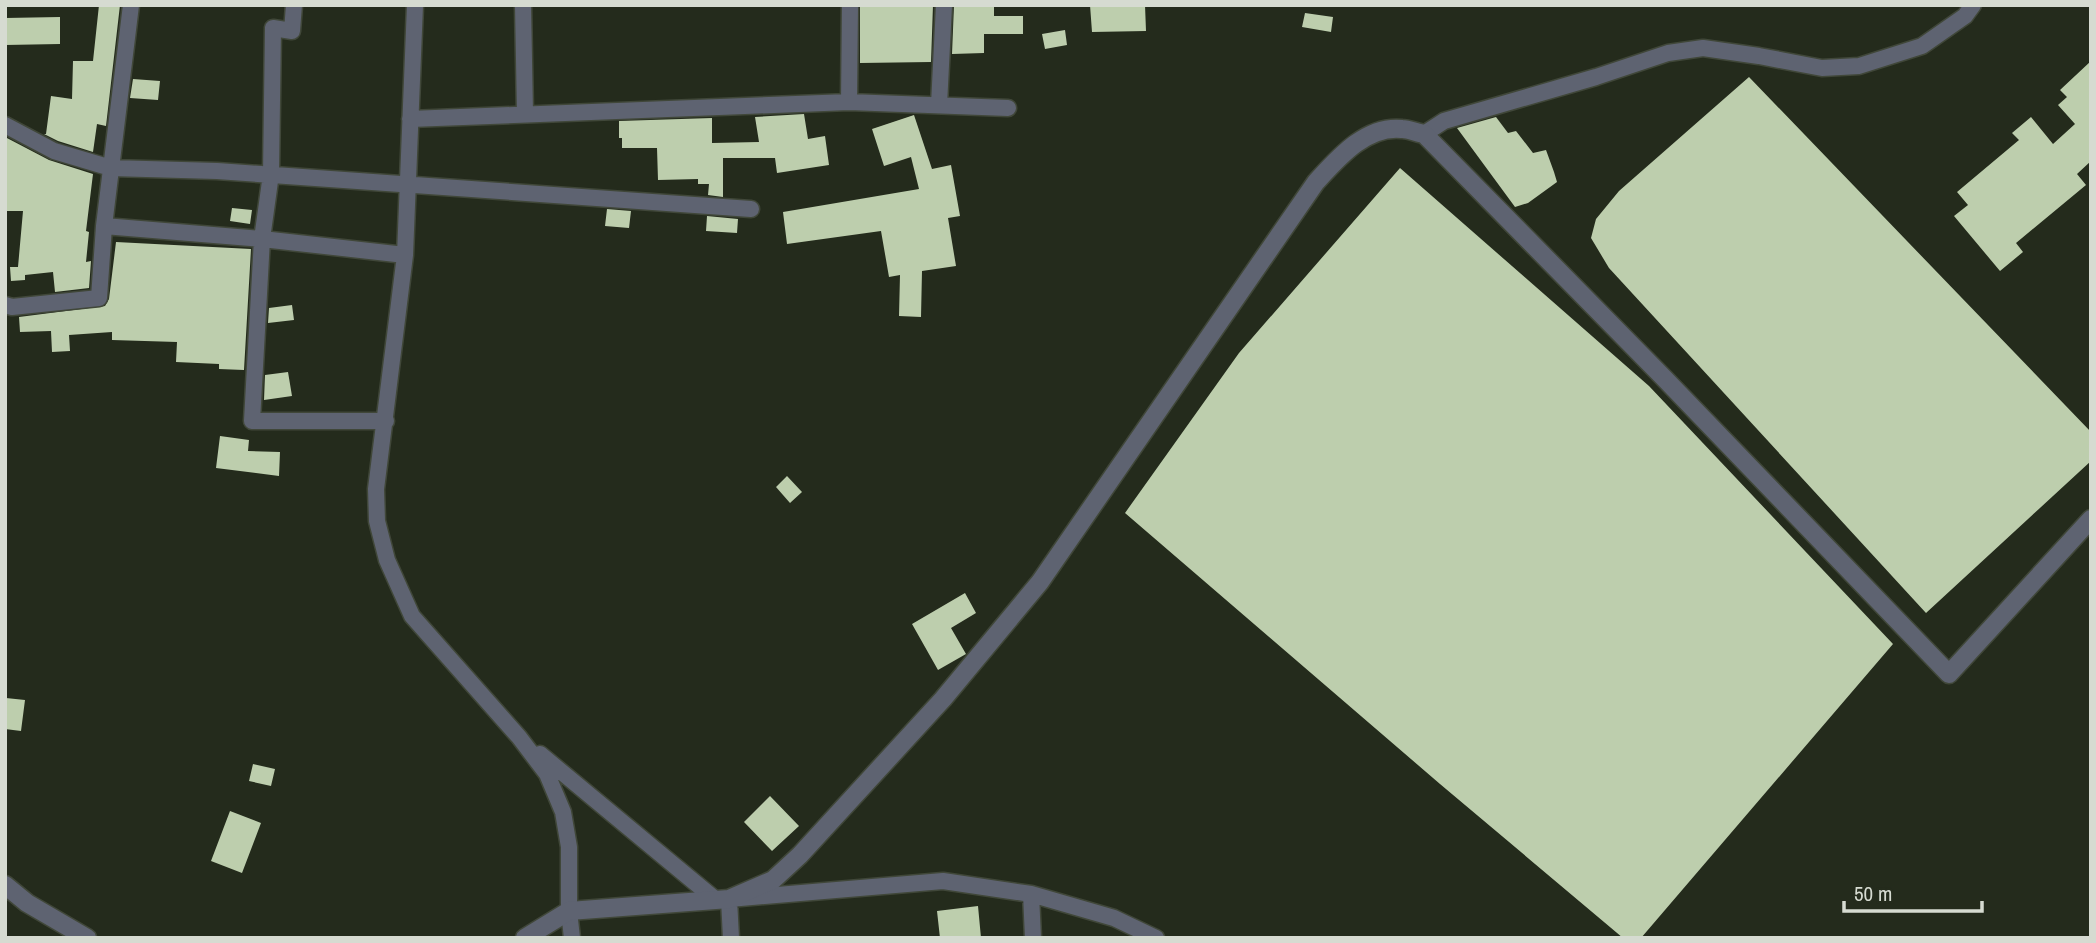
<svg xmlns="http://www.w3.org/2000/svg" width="2096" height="943" font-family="'Archivo Narrow',sans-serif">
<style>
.building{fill:#bdcead}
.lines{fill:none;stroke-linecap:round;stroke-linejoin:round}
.minor-casing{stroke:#404739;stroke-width:19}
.tertiary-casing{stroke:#404739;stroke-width:21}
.minor{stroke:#5e6371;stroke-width:16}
.tertiary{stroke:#5e6371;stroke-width:18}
</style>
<rect width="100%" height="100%" fill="#242b1c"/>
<!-- building -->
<path class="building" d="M99,5H120L106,126L97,124L93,152L58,141L44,134H46L51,96L72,99L73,61H93Z
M860,5H933L931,62L860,63Z
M954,5H994V16H1023V34H984V53L952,54Z
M1090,5H1145L1146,31L1092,32Z
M1305,13L1333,17L1331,32L1302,27Z
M60,17V44L5,45V18Z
M1065,30L1067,45L1045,49L1042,34Z
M2091,61V161L2077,174L2086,185L2016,243L2023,252L2000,271L1954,216L1968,205L1957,192L2019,140L2012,133L2031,117L2053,144L2075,124L2058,105L2067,97L2060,90Z
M1749,77L2091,432V461L1926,613L1609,268L1591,238L1596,219L1619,191Z
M133,79L160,81L158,100L130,98Z
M804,114L808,139L825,136L829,165L777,173L775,158H723V197L708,195L709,184H698V179L658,180L657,148H622V138H619V121L712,118V143L759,142L755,117Z
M914,115L932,169L951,165L960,216L948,218L956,266L922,271L921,317L899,316L900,275L889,277L881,231L787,244L783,212L919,189L911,157L884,166L872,129Z
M1496,117L1508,133L1516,131L1533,153L1546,150L1554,172L1557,182L1528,203L1515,207L1457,128Z
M5,137L49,160L93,174L86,231L89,232L86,262L91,261L89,288L55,292L53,272L25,275V280L11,281L10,267H18L23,211H5Z
M1400,168L1649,386L1893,644L1641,938H1623L1440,784L1125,513L1239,353Z
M232,208L252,210L250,224L230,221Z
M607,209L631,211L629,228L605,226Z
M707,216L738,219L737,233L706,231Z
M116,242L251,249L244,370L219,369V364L176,362L177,342L112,340V332L69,335L70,351L52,352L51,331L20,332L19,317L105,306L109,299Z
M292,305L294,320L268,323L269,308Z
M288,372L292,396L264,400L265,375Z
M220,436L249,440L248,451L280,452L279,476L216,468Z
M787,476L802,492L790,503L776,487Z
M965,593L976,613L951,628L966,654L938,670L912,624Z
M6,698L25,700L21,731L5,729Z
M253,764L275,769L271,786L249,781Z
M770,796L799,826L772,851L744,822Z
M230,811L261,823L242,873L211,861Z
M978,906L981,938H940L937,911Z"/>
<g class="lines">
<!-- minor casing -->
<g class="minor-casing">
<path id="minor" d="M294,5L292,31L273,28L271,174L262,239L252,421H386
M415,5L405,255L376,489L377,521L387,560L412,616L519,737L547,774L563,812L569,847V911L572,938
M523,5L525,114
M849,102L850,5
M939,105L944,5
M410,119L849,102L1008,108
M5,125L54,151L111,168L217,171L751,209
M1424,134L1444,121L1596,77L1668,53L1703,48L1759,56L1822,68L1859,66L1922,46L1965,16L1973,5
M104,226L262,239L405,255
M5,305L12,307L99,298L104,226L131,5
M540,754L716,900
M1031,894L1033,938
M731,938L729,899L943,881L1031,894L1114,918L1156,938"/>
</g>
<!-- tertiary casing -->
<g class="tertiary-casing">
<path id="tertiary" d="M5,885L27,903L87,938
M525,938L569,911L729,899L773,880L800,855L943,699L1040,582L1316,182C1338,158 1366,125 1402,129C1409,129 1417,133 1424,134L1664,378L1949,674L2091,519"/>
</g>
<!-- minor -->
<use href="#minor" class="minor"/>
<!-- tertiary -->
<use href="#tertiary" class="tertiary"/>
</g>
<!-- border -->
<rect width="2096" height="943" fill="none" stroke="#d6dbd1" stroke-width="14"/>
<!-- scale -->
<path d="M1844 901v10h138v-10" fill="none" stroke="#d6dbd1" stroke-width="3.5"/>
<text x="1854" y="901" font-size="21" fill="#d6dbd1" stroke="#242b1c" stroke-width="5" paint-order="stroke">50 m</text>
</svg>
